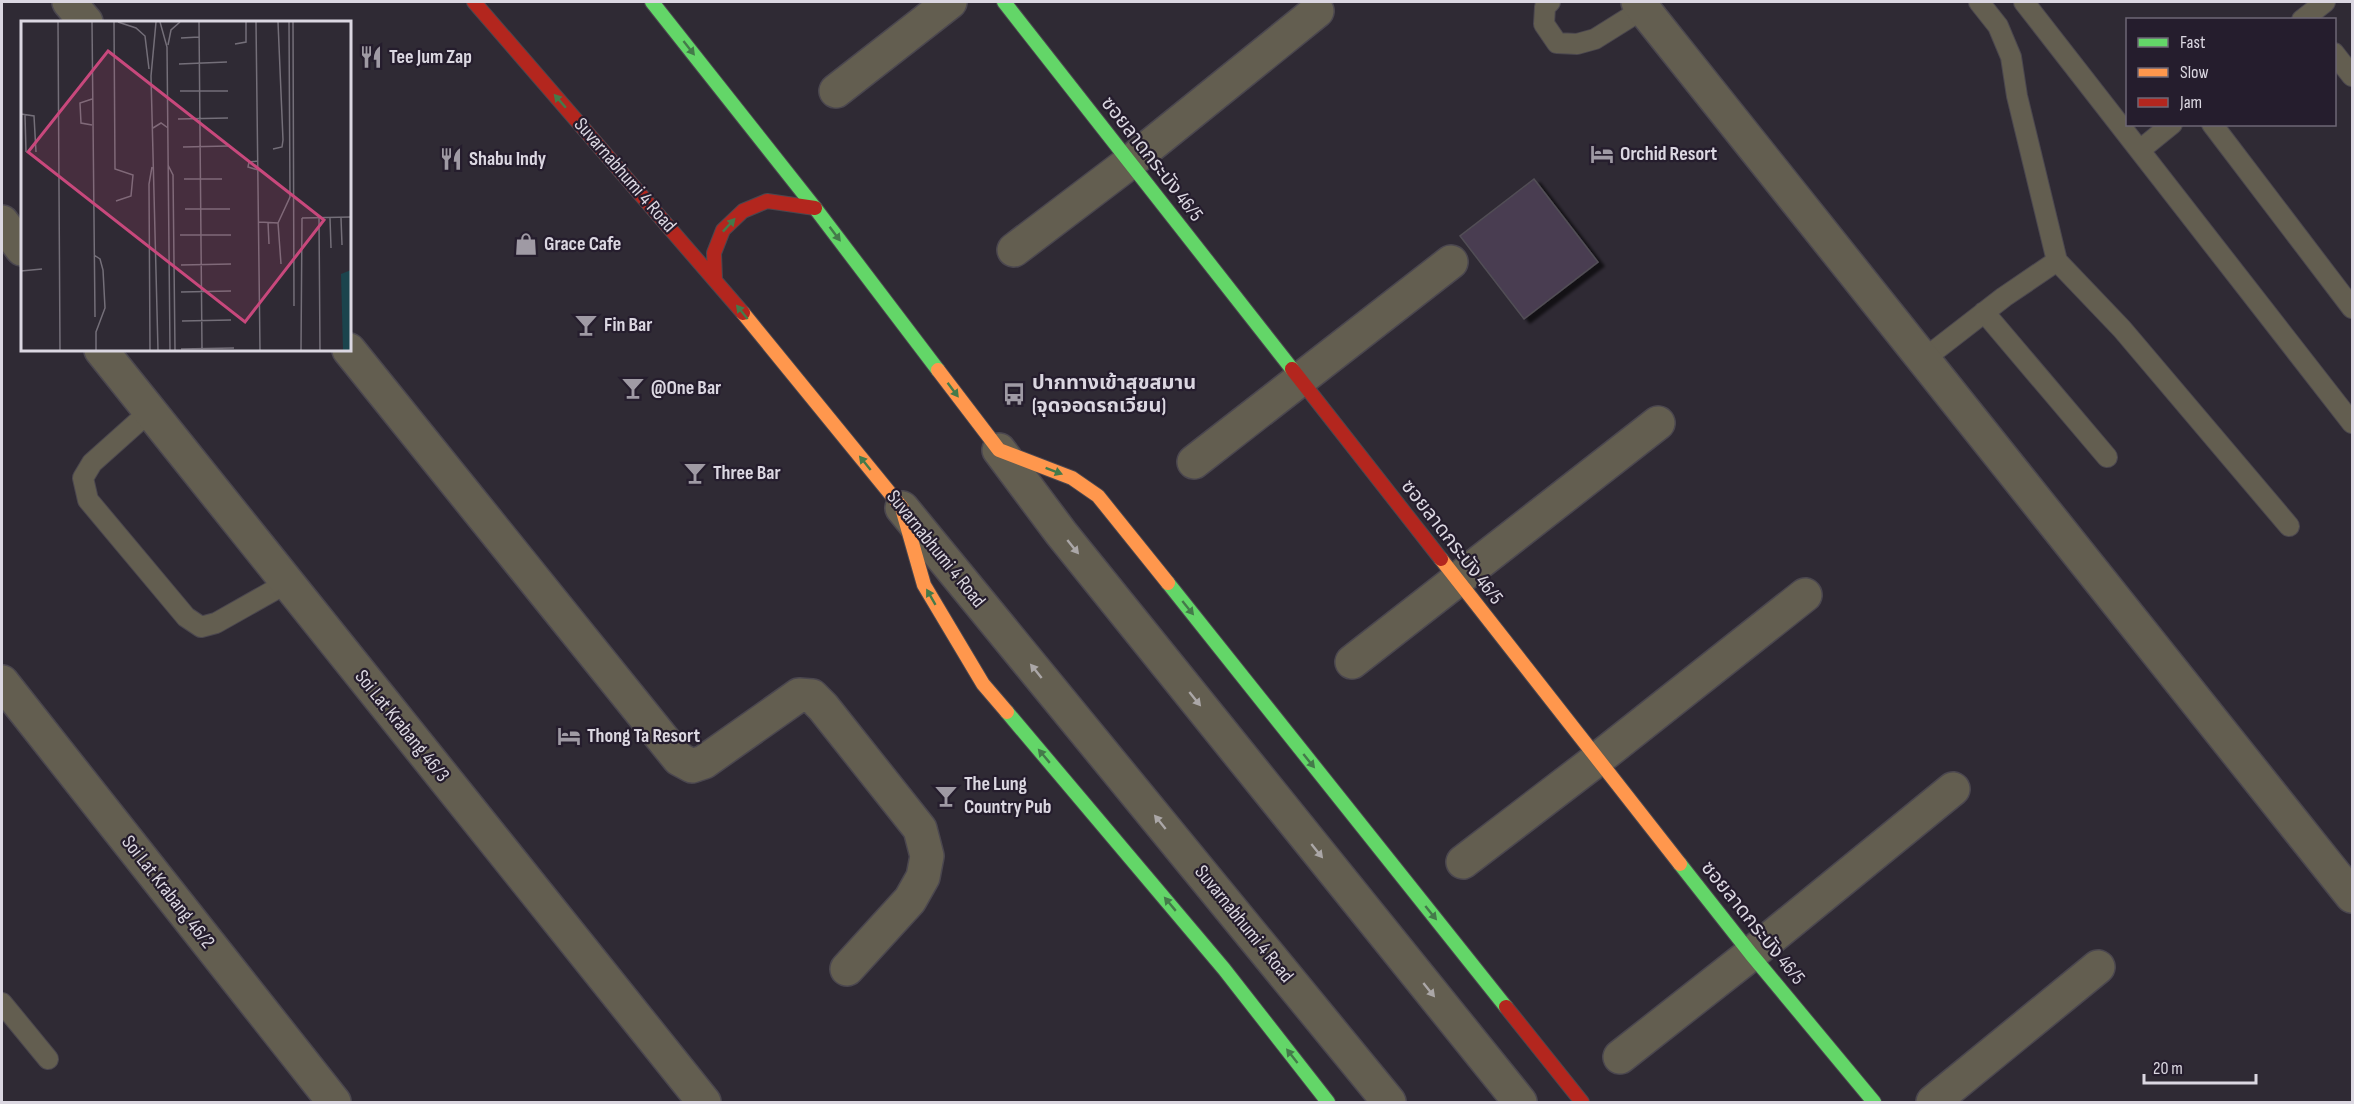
<svg xmlns="http://www.w3.org/2000/svg" width="2354" height="1104" font-family="'Sofia Sans Condensed','Noto Sans Thai',sans-serif">
<style>
.building{fill:#483e51;stroke:#524e56;stroke-width:1.5;filter:url(#shadow)}
.lines{fill:none;stroke-linecap:round;stroke-linejoin:round}
.lane-casing{stroke:#4b474f;stroke-width:22}
.street-casing{stroke:#4b474f;stroke-width:36}
.fast-casing{stroke:#4b474f;stroke-width:16}
.slow-casing{stroke:#4b474f;stroke-width:16}
.jam-casing{stroke:#4b474f;stroke-width:16}
.lane{stroke:#635e50;stroke-width:20}
.street{stroke:#635e50;stroke-width:33}
.fast{stroke:#63d668;stroke-width:14}
.slow{stroke:#ff974d;stroke-width:14}
.jam{stroke:#b3261e;stroke-width:14}
.oneway{fill:#447a4a}
.oneway2{fill:#aba7a7}
.labels{text-anchor:middle;dominant-baseline:central;stroke-width:4.5;stroke-linejoin:round;paint-order:stroke}
.poi-label{font-size:20px;font-weight:bold;fill:#dbd7e1;stroke:#251d2d;text-anchor:start}
.street-label{font-size:20px;fill:#dbd7e1;stroke:#251d2d}
.inset-road{fill:none;stroke:#746f79;stroke-width:1.5}
.view{fill:#c8487c;fill-opacity:0.15;stroke:#c8487c;stroke-width:3}
.inset-edge{fill:none;stroke:#dbd7e1;stroke-width:3}
</style>
<defs>
<filter id="shadow"><feDropShadow dx="6" dy="4" stdDeviation="1.5" flood-color="#0009"/></filter>
</defs>
<rect width="100%" height="100%" fill="#2f2a34"/>
<!-- building -->
<path class="building" d="M1534,179L1598,262L1524,319L1460,236Z"/>
<g class="lines">
<!-- lane casing -->
<g class="lane-casing">
<path id="lane" d="M1550,2L1545,7L1544,24L1557,43L1577,44L1595,39L1643,9
M1979,2L1998,26L2011,57L2017,96L2057,261
M2024,2L2352,423
M2302,20L2325,2
M2334,53L2352,76
M2212,124L2352,308
M2140,150L2172,124
M1984,312L2107,457
M1924,359L2004,297L2057,261L2122,329L2289,526
M149,412L92,463L83,478L88,500L186,617L201,627L216,623L287,583
M2,1003L48,1059"/>
</g>
<!-- street casing -->
<g class="street-casing">
<path id="street" d="M69,2L86,22
M1638,2L2352,896
M836,91L950,2
M2,222L22,249
M1014,250L1130,162L1317,11
M101,350L704,1102
M349,350L679,759L692,766L704,762L799,695L812,696L823,707L920,829L927,856L923,877L910,900L847,969
M999,450L1061,533L1520,1102
M1194,462L1451,262
M902,508L1389,1102
M1352,662L1658,423
M2,682L334,1102
M1463,862L1599,758L1805,595
M1620,1057L1751,954L1953,789
M1933,1102L2098,967"/>
</g>
<!-- fast casing -->
<g class="fast-casing">
<path id="fast" d="M652,2L815,208L938,370
M1004,2L1292,369
M1168,583L1506,1007
M1007,712L1224,969L1328,1102
M1680,864L1751,954L1874,1102"/>
</g>
<!-- slow casing -->
<g class="slow-casing">
<path id="slow" d="M743,313L902,508L924,585L983,684L1007,712
M938,370L999,450L1072,478L1098,496L1168,583
M1441,559L1680,864"/>
</g>
<!-- jam casing -->
<g class="jam-casing">
<path id="jam" d="M474,2L743,313
M715,279L714,253L723,230L743,211L767,201L815,208
M1292,369L1441,559
M1506,1007L1582,1102"/>
</g>
<!-- lane -->
<use href="#lane" class="lane"/>
<!-- street -->
<use href="#street" class="street"/>
<!-- fast -->
<use href="#fast" class="fast"/>
<!-- slow -->
<use href="#slow" class="slow"/>
<!-- jam -->
<use href="#jam" class="jam"/>
</g>
<!-- one-way arrows -->
<defs><path id="oneway-solid" d="M-6-.8H1V-3.2L6.5 0L1 3.2V.8H-6Z" transform="scale(1.5)"/></defs>
<g class="oneway">
<use href="#oneway-solid" transform="translate(689 48) rotate(52)"/>
<use href="#oneway-solid" transform="translate(560 101) rotate(-131)"/>
<use href="#oneway-solid" transform="translate(729 225) rotate(-47)"/>
<use href="#oneway-solid" transform="translate(835 234) rotate(53)"/>
<use href="#oneway-solid" transform="translate(742 312) rotate(-129)"/>
<use href="#oneway-solid" transform="translate(953 390) rotate(53)"/>
<use href="#oneway-solid" transform="translate(865 463) rotate(-129)"/>
<use href="#oneway-solid" transform="translate(1054 471) rotate(21)"/>
<use href="#oneway-solid" transform="translate(931 597) rotate(-120)"/>
<use href="#oneway-solid" transform="translate(1188 608) rotate(51)"/>
<use href="#oneway-solid" transform="translate(1044 756) rotate(-130)"/>
<use href="#oneway-solid" transform="translate(1309 761) rotate(51)"/>
<use href="#oneway-solid" transform="translate(1170 904) rotate(-130)"/>
<use href="#oneway-solid" transform="translate(1431 913) rotate(51)"/>
<use href="#oneway-solid" transform="translate(1292 1056) rotate(-128)"/>
</g>
<g class="oneway2">
<use href="#oneway-solid" transform="translate(1073 547) rotate(51)"/>
<use href="#oneway-solid" transform="translate(1036 671) rotate(-129)"/>
<use href="#oneway-solid" transform="translate(1195 699) rotate(51)"/>
<use href="#oneway-solid" transform="translate(1160 822) rotate(-129)"/>
<use href="#oneway-solid" transform="translate(1317 851) rotate(51)"/>
<use href="#oneway-solid" transform="translate(1429 990) rotate(51)"/>
</g>
<!-- icons -->
<defs>
<g id="restaurant-bare" transform="scale(1.8)"><path d="M-5-6h1v4h1v-4h1v4h1v-4h1v5L-1.5 .5V6h-2V.5L-5-1ZM5-6V6H3V1.5H1.5Q1.5-4 5-6Z" fill="#9f9aa4" stroke="#251d2d" stroke-width="2.5" paint-order="stroke"/></g>
<g id="hotel-bare" transform="scale(1.8)"><path d="M-6-4.5h1.5V1H6V5H4.5V3h-9V5H-6ZM-4 0a1.8 1.8 0 1 1 3.6 0ZM.5 0V-2.5h3Q6-2.5 6 0Z" fill="#9f9aa4" stroke="#251d2d" stroke-width="2.5" paint-order="stroke"/></g>
<g id="shop-bare" transform="scale(1.8)"><path d="M-5-2.5h2.3a2.7 3.5 0 0 1 5.4 0H5L5.5 6h-11ZM-1.5-2.5h3a1.5 2.3 0 0 0-3 0Z" fill="#9f9aa4" stroke="#251d2d" stroke-width="2.5" paint-order="stroke"/></g>
<g id="bar-bare" transform="scale(1.8)"><path d="M-6-5H6L.8 .8V4.5H3.5V6h-7V4.5H-.8V.8Z" fill="#9f9aa4" stroke="#251d2d" stroke-width="2.5" paint-order="stroke"/></g>
<g id="bus-bare" transform="scale(1.8)"><path d="M-5-6H5V4H4V6H2V4H-2V6H-4V4H-5ZM-3.5-4V0h7V-4ZM-3.5 1.2v1.5H-2V1.2ZM2 1.2v1.5H3.5V1.2Z" fill="#9f9aa4" stroke="#251d2d" stroke-width="2.5" paint-order="stroke"/></g>
</defs>
<g fill-rule="evenodd">
<use href="#restaurant-bare" x="371" y="57"/>
<use href="#hotel-bare" x="1602" y="154"/>
<use href="#restaurant-bare" x="451" y="159"/>
<use href="#shop-bare" x="526" y="244"/>
<use href="#bar-bare" x="586" y="325"/>
<use href="#bar-bare" x="633" y="388"/>
<use href="#bus-bare" x="1014" y="394"/>
<use href="#bar-bare" x="695" y="473"/>
<use href="#hotel-bare" x="569" y="736"/>
<use href="#bar-bare" x="946" y="796"/>
</g>
<g class="labels">
<!-- poi labels -->
<g class="poi-label">
<text x="389" y="57">Tee Jum Zap</text>
<text x="1620" y="154">Orchid Resort</text>
<text x="469" y="159">Shabu Indy</text>
<text x="544" y="244">Grace Cafe</text>
<text x="604" y="325">Fin Bar</text>
<text x="1032" y="383">ปากทางเข้าสุขสมาน<tspan x="1032" dy="23">(จุดจอดรถเวียน)</tspan></text>
<text x="651" y="388">@One Bar</text>
<text x="713" y="473">Three Bar</text>
<text x="587" y="736">Thong Ta Resort</text>
<text x="964" y="784">The Lung<tspan x="964" dy="23">Country Pub</tspan></text>
</g>
<!-- street labels -->
<g class="street-label">
<text transform="translate(1152 159) rotate(52)">ซอยลาดกระบัง 46/5</text>
<text transform="translate(625 175) rotate(49)">Suvarnabhumi 4 Road</text>
<text transform="translate(1452 542) rotate(52)">ซอยลาดกระบัง 46/5</text>
<text transform="translate(936 549) rotate(51)">Suvarnabhumi 4 Road</text>
<text transform="translate(402 726) rotate(51)">Soi Lat Krabang 46/3</text>
<text transform="translate(168 892) rotate(52)">Soi Lat Krabang 46/2</text>
<text transform="translate(1753 923) rotate(51)">ซอยลาดกระบัง 46/5</text>
<text transform="translate(1244 924) rotate(51)">Suvarnabhumi 4 Road</text>
</g>
</g>
<!-- overview -->
<g transform="translate(21 21)">
<rect width="330" height="330" fill="#2f2a34"/>
<path d="M330,249V329H322L320,253Z" fill="#1b444d"/>
<path class="inset-road" d="M37,1L39,329M71,1L74,296M93,1L94,148L112,154L110,175L95,180M97,1L115,7L124,15L128,48M135,1L130,55L137,329M139,1L146,26L149,329M178,1L181,329M235,1L239,329M272,1L273,285M160,17L178,16M214,23L225,21V1M147,24L150,9L159,1M158,43L206,41M159,70H207M71,78L59,82L60,102L71,104M0,93L13,95L15,131M4,94L5,131M157,98L207,97M132,107L140,102L147,107M162,126L207,125M252,128L261,126L262,119L257,1M237,140L228,141L227,146L237,149M147,144L152,154L154,329M163,158H201M164,188H209M281,197L330,196M298,197L299,329M309,197L310,227M320,197L321,224M238,201L257,202L260,243M247,201L248,223M257,202L269,176L268,1M159,214H210M73,234L79,238L82,249L84,287L75,311V329M160,244L210,243M0,250L21,248M160,271L210,270M161,300L210,299M160,328L213,327M129,329L128,163L131,146M280,329L281,197"/>
<path class="view" d="M87,30L303,199L224,301L7,131Z"/>
<rect width="330" height="330" class="inset-edge"/>
</g>
<!-- border -->
<rect width="2354" height="1104" fill="none" stroke="#dbd7e1" stroke-width="6"/>
<!-- legend -->
<rect x="2126" y="18" width="210" height="108" fill="#251d2d" stroke="#6e6775" stroke-width="1.5"/>
<rect x="2138" y="38" width="30" height="9" fill="#63d668" stroke="#6e6775" stroke-width="1.5"/>
<text x="2180" y="48" font-size="18" fill="#dbd7e1">Fast</text>
<rect x="2138" y="68" width="30" height="9" fill="#ff974d" stroke="#6e6775" stroke-width="1.5"/>
<text x="2180" y="78" font-size="18" fill="#dbd7e1">Slow</text>
<rect x="2138" y="98" width="30" height="9" fill="#b3261e" stroke="#6e6775" stroke-width="1.5"/>
<text x="2180" y="108" font-size="18" fill="#dbd7e1">Jam</text>
<!-- scale -->
<path d="M2144 1074v9h112v-9" fill="none" stroke="#dbd7e1" stroke-width="3"/>
<text x="2153" y="1074" font-size="18" fill="#dbd7e1" stroke="#251d2d" stroke-width="4.5" paint-order="stroke">20 m</text>
</svg>
